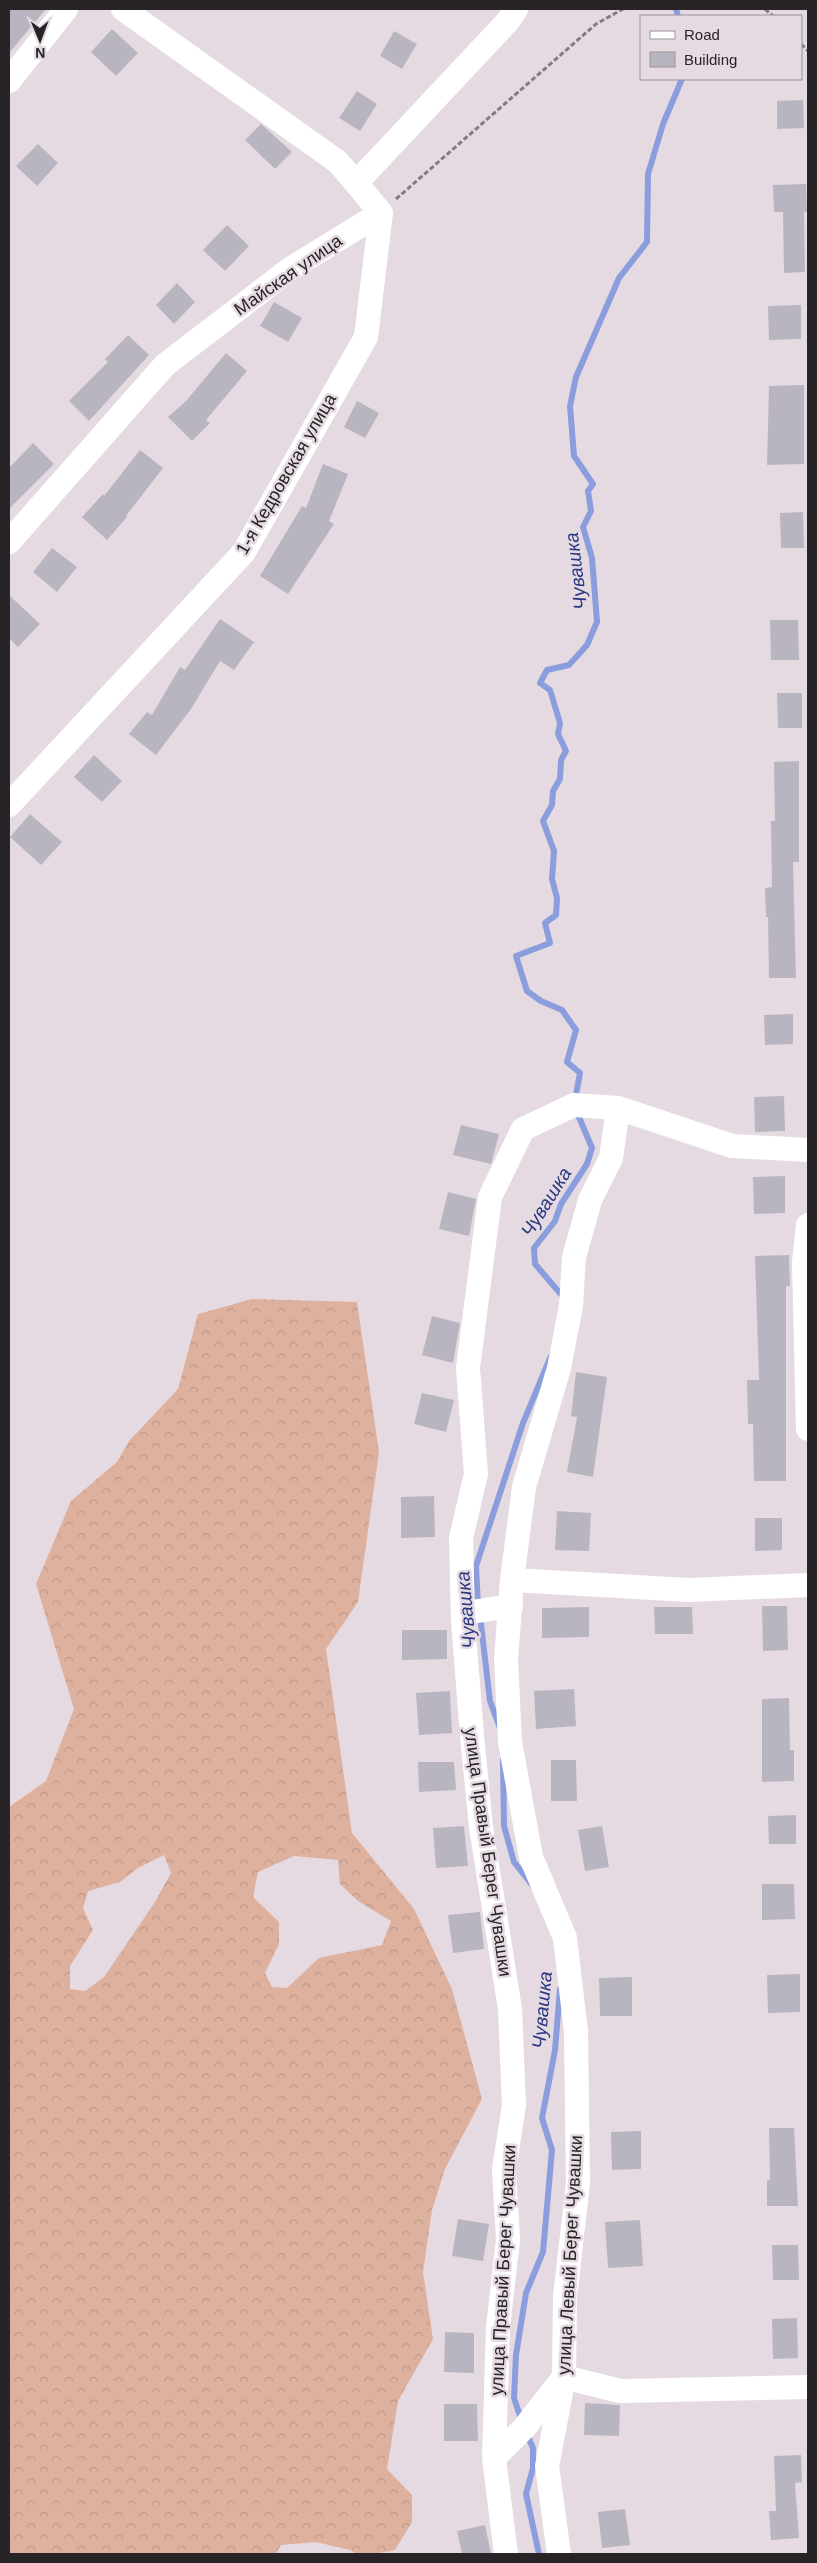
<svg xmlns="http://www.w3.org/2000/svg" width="817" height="2563" font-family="Helvetica,sans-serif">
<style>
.forest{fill:url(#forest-crowns);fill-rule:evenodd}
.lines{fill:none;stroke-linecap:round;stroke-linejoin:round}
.stream{stroke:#8a9ddc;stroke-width:6}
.building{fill:#b9b5c0}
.path{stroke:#847c81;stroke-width:3;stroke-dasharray:5 2.5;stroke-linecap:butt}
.minor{stroke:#fff;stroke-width:24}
.labels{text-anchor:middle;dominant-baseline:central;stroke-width:5;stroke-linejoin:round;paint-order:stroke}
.street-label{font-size:18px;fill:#272326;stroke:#e6dae2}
.water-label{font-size:19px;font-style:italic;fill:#293881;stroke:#e6dae2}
</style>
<defs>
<pattern id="forest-crowns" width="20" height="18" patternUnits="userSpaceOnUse" patternTransform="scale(1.25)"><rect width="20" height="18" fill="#deb19f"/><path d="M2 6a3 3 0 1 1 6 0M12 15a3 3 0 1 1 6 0" fill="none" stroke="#be9889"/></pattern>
</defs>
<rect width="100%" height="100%" fill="#e6dae2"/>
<!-- forest -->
<path class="forest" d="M252,1299L357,1302L379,1452L358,1602L326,1649L352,1833L414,1909L452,1989L482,2099L445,2169L432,2210L423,2272L433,2339L398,2401L387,2469L412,2495V2522L395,2550L374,2554H357L350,2550L316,2542L281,2545L276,2554H9V1807L46,1781L74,1709L36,1584L71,1501L117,1462L129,1441L178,1389L198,1314ZM164,1855L171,1873L155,1902L104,1977L85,1991L70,1989V1966L93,1930L83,1908L88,1891L120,1882L138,1868ZM294,1856L338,1860L340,1884L358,1901L391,1921L382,1945L319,1958L287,1988L272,1987L265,1973L279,1944V1922L253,1897L258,1872Z"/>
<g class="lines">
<!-- stream -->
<path class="stream" d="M676,9L678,16
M575,1100L580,1073L567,1062L576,1030L562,1010L541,1001L527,991L516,956L550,943L545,923L556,915L557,898L552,879L554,851L543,821L552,805L553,791L560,779L561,760L566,751L558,734L560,723L550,690L540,683L547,670L569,665L587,645L597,622L592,558L583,527L591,511L588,491L593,484L574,456L570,406L576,377L619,278L647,242L648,174L663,124L682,79
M565,1299L535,1264L534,1248L555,1221L561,1204L587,1164L592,1148L576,1110
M478,1606L476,1566L523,1423L551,1356
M480,1616L490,1701L500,1728
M503,1760L504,1826L514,1862L532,1885
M522,2422L514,2398L516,2355L526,2293L543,2252L552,2150L542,2118L555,2050L560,1989
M526,2432L533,2448V2468L526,2494L539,2554"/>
</g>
<!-- building -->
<path class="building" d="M9,9H46L9,53Z
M112,29L138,53L116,76L91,52Z
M394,31L417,44L402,69L380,56Z
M357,91L377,104L360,131L339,118Z
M803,100L804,128L777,129V101Z
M261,124L292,152L275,169L245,140Z
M38,144L58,163L37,186L16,166Z
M806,184L807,212H804L805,272L784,273L783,212H774L773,185Z
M227,225L249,246L225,271L203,250Z
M177,283L195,302L174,324L156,305Z
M274,302L302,318L288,342L260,326Z
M801,305V339L769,340L768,306Z
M128,335L149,355L89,421L69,401L108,362L105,359Z
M226,353L247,371L206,420L210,423L192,441L168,417L186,401Z
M804,385V464L767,465L769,386Z
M357,401L379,413L365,438L344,427Z
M33,443L54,464L9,509V468Z
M140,450L163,468L126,516L127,517L107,540L82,517L103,494L104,496Z
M323,464L348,474L329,521L334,524L288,594L260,576L302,506L306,508Z
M803,512L804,548H781L780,513Z
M52,548L77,567L57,592L33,572Z
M9,595L40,624L18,647L9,638Z
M220,619L254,642L234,670L220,661L191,709L156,755L129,734L147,712L152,715L180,667L185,670Z
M770,620H798L799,660H771Z
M777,693H802V728H778Z
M94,755L122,781L102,802L74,777Z
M799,761V862H793L796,978H769L768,917H766L765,888L772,887L771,821H775L774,762Z
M30,814L62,842L41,865L10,837Z
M793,1014V1044L765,1045L764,1015Z
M784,1096L785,1131L755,1132L754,1097Z
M461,1125L499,1134L491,1164L453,1155Z
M785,1176V1213L754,1214L753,1177Z
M448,1192L476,1199L469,1236L439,1229Z
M789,1255L790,1286H786V1481H754L753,1424H748L747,1380H759L755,1256Z
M432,1316L460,1323L453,1363L422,1355Z
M576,1372L607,1377L593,1477L567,1472L577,1417L571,1416Z
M422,1393L454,1400L446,1432L414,1424Z
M434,1496L435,1537L401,1538V1497Z
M557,1511L591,1513L589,1551L555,1550Z
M755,1518H782V1550L755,1551Z
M762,1606H787L788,1650L763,1651Z
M589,1607V1637L542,1638V1608Z
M654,1607H692L693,1634H655Z
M402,1630H447V1659L402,1660Z
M574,1689L576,1726L536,1729L534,1691Z
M450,1691L452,1733L419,1735L416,1693Z
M789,1698L790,1750H794V1781L762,1782V1699Z
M551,1760H576L577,1801H551Z
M418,1762H454L456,1790L419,1792Z
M796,1815V1844H769L768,1816Z
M464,1826L468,1866L436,1868L433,1828Z
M602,1826L609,1867L585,1871L578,1830Z
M762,1884H794L795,1919L762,1920Z
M480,1912L484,1949L453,1953L448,1915Z
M800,1974V2012L768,2013L767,1975Z
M632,1977V2016H600L599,1978Z
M769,2128H794L798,2206H767V2180H770Z
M641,2131V2169L612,2170L611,2132Z
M458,2219L489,2224L483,2261L452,2256Z
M640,2220L643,2266L608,2268L605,2222Z
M772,2245H798L799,2280H773Z
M797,2318L798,2358L773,2359L772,2319Z
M445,2332L474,2333V2373L444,2372Z
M585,2403L620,2405L619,2436L584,2435Z
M444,2404H477L478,2441H444Z
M801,2455L802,2482L795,2483L799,2538L771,2540L769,2511H776L774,2456Z
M625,2509L630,2545L602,2548L598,2512Z
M485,2525L491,2554H462L457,2531Z"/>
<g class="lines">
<!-- path -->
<path class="path" d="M765,9L773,16
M801,44L808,51
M396,199L596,24L623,9"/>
<!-- minor -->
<path class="minor" d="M123,9L338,162L356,183
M9,81L66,9
M9,542L165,365L290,269L381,213L356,183L508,21L516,9
M9,805L244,552L366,337L381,213
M808,1225L804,1262L808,1429
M512,1580L689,1590L808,1585
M463,1620L471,1612L511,1606
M494,2458L524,2428L564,2377L620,2391L808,2387
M506,2554L494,2458L498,2327L508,2240L504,2169L514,2105L510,2009L481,1827L472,1736L463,1620L461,1538L476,1474L468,1368L490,1197L523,1129L574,1105L618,1108L732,1146L808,1150
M559,2554L547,2466L564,2377L565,2297L578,2183L576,2032L565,1938L531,1857L510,1742L506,1659L512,1580L524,1487L559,1368L571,1306L574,1257L590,1200L611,1158L618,1108"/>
</g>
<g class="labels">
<!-- street labels -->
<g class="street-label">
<text transform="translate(288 275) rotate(-35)">Майская улица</text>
<text transform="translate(286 474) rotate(-60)">1-я Кедровская улица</text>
<text transform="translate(488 1852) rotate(82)">улица Правый Берег Чувашки</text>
<text transform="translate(570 2255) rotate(-87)">улица Левый Берег Чувашки</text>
<text transform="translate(503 2270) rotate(-87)">улица Правый Берег Чувашки</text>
</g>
<!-- water labels -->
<g class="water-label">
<text transform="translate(576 571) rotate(-97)">Чувашка</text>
<text transform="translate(546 1202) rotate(-58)">Чувашка</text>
<text transform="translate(466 1610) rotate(-95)">Чувашка</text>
<text transform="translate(542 2010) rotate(-85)">Чувашка</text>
</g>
</g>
<!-- border -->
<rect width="817" height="2563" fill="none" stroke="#272326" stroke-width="20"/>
<!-- legend -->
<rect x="640" y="15" width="162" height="65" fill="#e6dae2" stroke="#9a9197"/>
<rect x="650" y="31" width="25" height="8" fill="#ffffff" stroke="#9a9197"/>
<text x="684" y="40" font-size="15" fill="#272326">Road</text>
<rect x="650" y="52" width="25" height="15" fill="#b9b5c0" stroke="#9a9197"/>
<text x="684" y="65" font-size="15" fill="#272326">Building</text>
<!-- north arrow -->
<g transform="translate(40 40) rotate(179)" stroke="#e6dae2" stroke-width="4" paint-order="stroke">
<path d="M0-4L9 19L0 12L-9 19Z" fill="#272326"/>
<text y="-8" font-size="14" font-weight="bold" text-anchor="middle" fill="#272326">N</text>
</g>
</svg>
